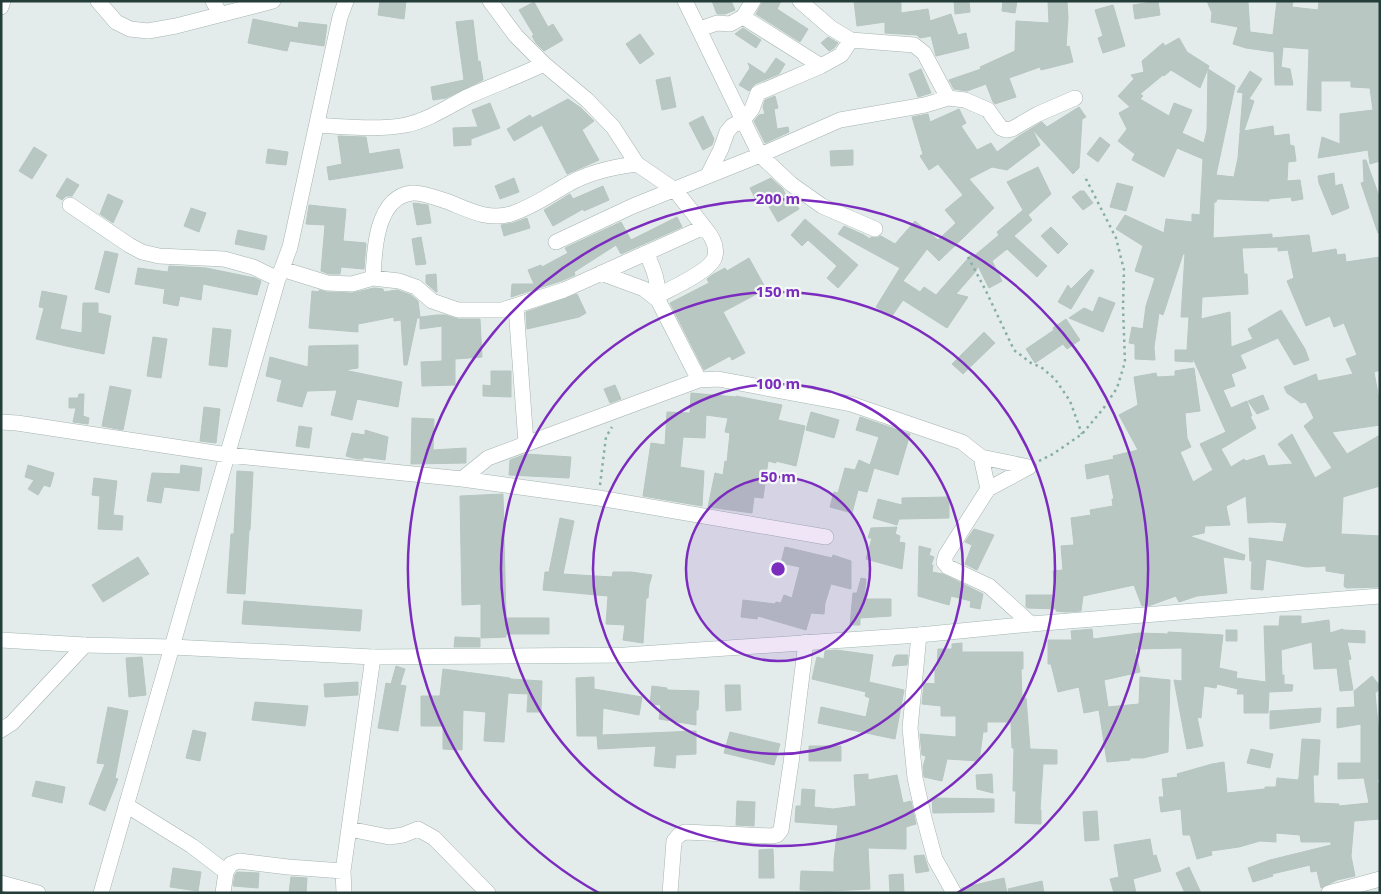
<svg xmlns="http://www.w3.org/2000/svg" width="1381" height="894" font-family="'Noto Sans',sans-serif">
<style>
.building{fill:#b9c7c3;stroke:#b6c6c1;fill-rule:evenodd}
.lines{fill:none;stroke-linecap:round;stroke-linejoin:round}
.street-casing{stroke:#a6b4b1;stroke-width:16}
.secondary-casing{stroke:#a2b7b3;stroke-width:16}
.path{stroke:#86aea7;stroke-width:2.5;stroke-dasharray:2.5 4;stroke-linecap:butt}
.street{stroke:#fff;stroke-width:15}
.secondary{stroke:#fff;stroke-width:15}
.ring{fill:none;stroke:#7b2cbf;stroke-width:2.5}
.centre{fill:#7b2cbf;stroke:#f4f9f7;stroke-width:2.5}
.ring-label{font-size:15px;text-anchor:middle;font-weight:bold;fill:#7b2cbf;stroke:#f4f9f7;stroke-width:4.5;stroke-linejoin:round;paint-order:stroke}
</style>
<rect width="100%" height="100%" fill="#e3ecea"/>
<!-- building -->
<path class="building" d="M380,1H406L404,19L378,15Z
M712,1H731L735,10L725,14H717Z
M763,1H781L777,9L808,29L800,42L756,14Z
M854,1H901V13L928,9L930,21L951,14L958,35L966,33L969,48L936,56L931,36L920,38L917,35L885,33V22L857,26Z
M954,1H969L970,12L955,14Z
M1003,1H1017L1015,13L1002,11Z
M1048,1H1067L1068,18L1066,47L1069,46L1073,62L1041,70L1040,67L1009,78L1016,97L995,104L993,102L986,84L967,91L954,89L949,80L981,69L980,67L1015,51L1016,21L1049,23Z
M1158,1L1160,15L1135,19L1133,5Z
M1207,1L1248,2L1250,32L1273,35L1277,1H1293L1292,7L1318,10L1319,1H1380V161L1370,164L1368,150L1318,158L1322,137L1340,144V114L1373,110L1370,88L1351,87V81H1321V111L1307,110L1309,49L1283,47L1281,67L1290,69L1293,85H1275L1274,52L1246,48L1233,44L1238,27L1211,22L1212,13Z
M534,2L548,27L553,24L563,40L544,51L536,43L532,36L534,35L519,10Z
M1113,5L1125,46L1103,53L1098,38L1103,36L1095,10Z
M253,19L298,28L299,22L327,25L324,46L290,41L287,51L248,43Z
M473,20L478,62L480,61L483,80L446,98L433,100L431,87L464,80L456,22Z
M743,28L761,40L756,48L735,34Z
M640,34L654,54L640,64L626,44Z
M828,37L838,43L834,48L829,51L821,43Z
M1179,38L1187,52L1209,66L1200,88L1171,70L1164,76L1163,75L1140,94L1143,96L1140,99L1169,116L1174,103L1192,110L1182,133L1204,143L1207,130L1208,69L1235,86L1216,175L1234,177L1238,158L1240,132L1243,131H1240L1243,93L1237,92L1250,71L1262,79L1249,99L1254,101L1244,131L1273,126L1274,136L1289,134L1290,145L1294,146L1296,161L1288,162L1287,181L1300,180L1303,199L1292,201L1291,197L1269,199V201L1217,199L1216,202H1214L1213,238L1272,234V238L1309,235L1312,253L1336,249L1337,255L1345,254L1346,262L1380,257V370L1374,372L1380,405V425L1332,432L1347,454L1380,435V486L1343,497L1341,534L1380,536V587L1346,588L1344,586L1345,574L1326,571V566L1306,567L1266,559L1263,590L1251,589L1252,561H1250L1249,538L1283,542L1287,523L1272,522L1248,523L1246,496L1226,506L1230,525L1205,526L1204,533L1189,536L1245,555L1244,560L1223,557L1227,593L1197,596L1179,602L1176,596L1151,605L1142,606L1134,585L1083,596L1081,611L1066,612L1056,611L1057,609L1028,608L1026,607V595H1056L1053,571L1063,570L1061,546L1074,545L1071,518L1091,515L1090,510L1113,506L1112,499H1114L1109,474L1087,479L1085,465L1114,459L1113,456L1138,450L1119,415L1138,405L1134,377L1156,373L1157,377L1175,376V371L1194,368L1200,411L1185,413L1187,438L1191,447L1180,452L1193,482L1213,470L1200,444L1226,432L1192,356L1193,362L1175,361V350H1187L1189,317H1181L1185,254H1183L1163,315L1159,313L1154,347L1155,360L1135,359V344L1129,343L1132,327L1143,329L1146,306L1155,278L1135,271L1143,246L1116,229L1125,215L1164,233L1166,219L1192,222V214L1200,215L1203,159L1177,148L1164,177L1132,160L1135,154L1118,141L1127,129L1119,113L1130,107L1118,96L1134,79L1131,75L1144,72L1142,61L1163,43L1165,46ZM1278,247V251L1288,250L1294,278L1287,281L1306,326L1330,316L1334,327L1344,323L1357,355L1346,359L1353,374L1318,381L1316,374L1284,387L1287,393L1301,403L1306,402L1314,418L1304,426L1332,468L1315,478L1292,434L1278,444L1293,464L1268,466L1264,455L1246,461L1244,459L1231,467L1221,449L1256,428L1250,416H1252L1247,401L1231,408L1223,390L1235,386L1231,374L1246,368L1240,355L1278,338L1294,365L1309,360L1305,349L1281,310L1248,329L1253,339L1231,347L1230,312L1201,319L1202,297L1248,294L1247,274H1244L1242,248Z
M776,58L785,64L779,74L755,84L749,91L739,85L750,68L748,63L765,74Z
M921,69L931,93L918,97L909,74Z
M670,77L676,107L662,110L656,80Z
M775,96L778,108L774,109L777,129L788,127L789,132L765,143L754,121L759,115L765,114L763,107L765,100Z
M568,99L581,108L594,121L582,130L599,160L567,174L542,125L514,141L507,129L530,115L532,118Z
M490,103L500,128L471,139V145L454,146L453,128L478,127L472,110Z
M1079,107L1086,117L1082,119L1079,168L1073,174L1032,129L1040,145L1007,170L992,167L969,179L994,208L939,261L927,249L903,281L920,292L924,287L936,295L971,255L974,256L999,235L997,232L1023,210L1007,182L1038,167L1051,194L1028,215L1032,220L1014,236L1047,266L1037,277L1007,249L992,261L1002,281L989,288L978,266L976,271L956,294L968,297L947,328L903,300L892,316L876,307L900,268L838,234L844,226L864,235L870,239L871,237L877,238L881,236L895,244L915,221L938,240L956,223L945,210L963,195L938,164L929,170L920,156L923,154L912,117L928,114L930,122L959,109L966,123L961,126L977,150L991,143L997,152L1019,136L1042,122L1047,127Z
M703,116L714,139L712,145L703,150L689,123Z
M338,136L366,137L369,154L399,149L403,168L329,180L327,167L342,164Z
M1100,137L1110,145L1098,162L1087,154Z
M34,147L47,155L32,179L19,171Z
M268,149L288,152L286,165L266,163Z
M853,150V165L831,166L830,151Z
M1363,160H1366L1380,199V233H1378L1361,183L1364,182Z
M1334,173L1335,186L1342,184L1349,208L1332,215L1319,183L1318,176Z
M67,178L79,185L72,196H66L62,200L56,196Z
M514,178L519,192L500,199L495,186Z
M771,178L783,189L787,198L792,196L799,209L778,222L764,198L757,202L750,188Z
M1117,183L1133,187L1126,211L1110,207Z
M603,186L609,200L584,211L583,209L553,226L544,210L570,194L573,199Z
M1080,191H1084L1093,203L1083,210L1072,197Z
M108,194L123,201L113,223L100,214Z
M413,203L428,205L431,223L417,225Z
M309,205L346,209L343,241L366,243L364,269L341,267L340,274H329L321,271L325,225L306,224Z
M191,208L206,213L199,232L184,226Z
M677,217L682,227L621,254L616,245L574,272L575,275L561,281L511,297L512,284H534L528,270L541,265L542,267L568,253L565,248L621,222L631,240Z
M527,218L530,228L504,236L501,225L513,223Z
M805,219L858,265L838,288L827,278L837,266L808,240L802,246L791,235Z
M1051,227L1068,244L1058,254L1041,236Z
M238,230L267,236L264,250L235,244Z
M421,237L426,264L416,265L412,239Z
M105,251L118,254L109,293L95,289Z
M749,258L766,289L723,312L745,353L732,360L730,356L704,370L670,303L709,283L707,279L712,275L725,268L727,271Z
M169,266L206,268L255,278L261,281L257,295L203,284L201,300L180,296L178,306L163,303L165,289L135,284L138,268L168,272Z
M1091,269L1094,271L1071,309L1058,302L1068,285L1071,289Z
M436,274L437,292H436L426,283V275Z
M374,288L383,289L384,292L397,290L411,295L418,301L420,317L437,315H445L458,319H480L482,357L455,359V385L422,386L421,362L442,361V326L420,329V318H417L407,365H404L401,320L394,321V317L358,324V332L309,328L312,291L319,292V290L327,292L352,293Z
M42,291L67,296L60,329L82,333L83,303H98V313L111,316L104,354L66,346L36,339L44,308L39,307Z
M577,294L586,313L579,317L527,329L526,312Z
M1099,297L1115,303L1103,332L1069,318L1084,308L1093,312Z
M1066,319L1080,340L1067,349L1063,344L1035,363L1026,349L1054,330L1053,328Z
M213,328L231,330L227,367L209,365Z
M984,332L995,343L963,374L952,364Z
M153,337L167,339L161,378L147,376Z
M358,345V368L344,370L402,382L398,407L357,399L352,420L331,415L337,390L307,391L302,407L277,401L282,380L266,376L270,357L308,367L309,346Z
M491,371H511V397L483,396V385L491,386Z
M615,385L621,399L610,403L604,389Z
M110,386L131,390L123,430L102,426Z
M691,393L736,397V396L782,405L778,420L805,426L796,466L776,461V463L768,461L763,498L754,497L752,513L708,507L715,473L723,475L725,461L727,462L730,433L725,432L728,418L706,415L705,438L683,437L680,467L704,471L702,506L643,496L651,443L665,445L667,412L690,413Z
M79,394H84L83,416L89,418L88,424L73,422L76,408H69V398H78Z
M1263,395L1269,409L1257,414L1248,401Z
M204,407L220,409L216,443L200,441Z
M811,412L839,420L834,438L806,430Z
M860,417L910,434L898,475L874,468L867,492L858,490L852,513L830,507L834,492L838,493L845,468L855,470L859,460L870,465L879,437L856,430Z
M412,418L434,419L433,450L466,448V463L411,464Z
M299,426L312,428L309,448L296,446Z
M365,430L388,437L385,460L363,457V459H357L346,456L352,433L365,435Z
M526,454L571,457L569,478L509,475L510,460Z
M28,465L54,473L50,487L44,485L38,495L28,489L34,480L25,477Z
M181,465L202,468L199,491L164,487L161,503L147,501L152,473L180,474Z
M237,471L253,472L250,530H249L245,594L227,593L231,534H234Z
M94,478L117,481L113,515L123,516L122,530L98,529L100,496L92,495Z
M503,494L506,618H549V634H506V637L481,638V604L462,605L460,496Z
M949,497V518L899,519L897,525L873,518L878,499L902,505V498Z
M560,518L574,521L563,574L612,577L613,572H631L652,575L649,585L648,598H646L643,643L623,640L625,625L606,624L608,596L543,590L545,572H549Z
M897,527L895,534L900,536L899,542L905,543L902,569L866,559L872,538H868L871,528Z
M974,529L994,535L977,570L965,564L972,545L965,542Z
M919,546L931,549L929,555L934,557L931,565H933L932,572L943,574L983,594L980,609L970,607L971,601L951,596L949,605L918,596Z
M785,547L832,558L833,555L851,561V589L831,584L825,603L824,614L811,613L806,630L758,616L757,619L741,617L743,600L775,604L776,602L781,603L784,595L792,598L800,567L781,563Z
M138,557L149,574L103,602L92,585Z
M861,578L866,579L864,599H891V616L860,618V625H850L853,593H857Z
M244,601L362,610L360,631L242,624Z
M1280,616H1301V624L1329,620L1330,633L1343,629V630L1365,631V643L1347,642L1351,659L1348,660L1353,690L1340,691L1337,668L1314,669L1312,642L1281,650L1282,675H1284V684L1293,685L1292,691L1269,692L1268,713H1244V694H1237L1238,689L1217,684L1216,688L1204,686L1201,718L1197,717L1203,746L1187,749L1174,680L1182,681V648L1135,649L1140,672L1104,680L1108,707L1139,704L1140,677L1170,680L1168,752L1143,758H1130V760L1107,762L1099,710L1084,713L1079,687L1058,692L1051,664H1048V640H1072L1071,631L1092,629L1093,639L1140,633L1168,634V632L1223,635L1219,668L1237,672L1236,678L1266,682L1264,626H1279Z
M1226,630H1237V641H1226Z
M455,637L480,638V647H454Z
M962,643V652H1023V669H1021L1022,699L1026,698L1030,749L1057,750V764H1043L1040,810H1041V824L1015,823L1016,791H1013L1014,748H1012L1011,722H987V732H983L979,761L947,759L942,781L924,777L923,767L926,756L922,755L920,734L956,737V716H941V706L922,704L924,683L935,684V669H937L938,649H952V644Z
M836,650L873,655L869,682L904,690L895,739L818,723L821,707L866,717L870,698L865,696L866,692L812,679L817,657L824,659L825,651Z
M897,655H908L907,665L892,666L895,656Z
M142,657L146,695L129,697L126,658Z
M396,666L405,669L400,685L406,686L398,731L378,728L386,683L391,684Z
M443,669L510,678V679L542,681L541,712H527L528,694L508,693L504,742L484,741L486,712L463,710L462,750L443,749V726H421V696H440Z
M1372,676L1380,686V689L1375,693L1380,745V779H1377L1380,790V819L1354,821L1351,856L1355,876L1337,880L1321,888L1317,871L1311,872L1310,865L1272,874L1273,876L1253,882L1248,868L1270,860L1331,845V842H1301L1300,835L1276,833V842L1260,841L1239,847L1211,851L1212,855L1197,859L1190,835H1183L1181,809L1161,812L1159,797H1164L1162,779L1178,777L1177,774L1212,764L1224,762L1227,793L1265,789V787H1276L1277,778L1298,780L1299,777L1302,739L1320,740L1318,775H1313L1314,803L1339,804V806L1369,803L1364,778L1338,779V763H1361V724L1337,728V708L1355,707L1354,691Z
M594,677V689L642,697L639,715L603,708L602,735L696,731V754L676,755L675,768L654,766L656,746L598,749L597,736H577L576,678Z
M358,682V695L325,697L324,684Z
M725,685H740L741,710L726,711Z
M652,686L667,688V690L699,691L698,710H696V725L659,719L661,705L650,704Z
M255,702L308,706L305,726L252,720Z
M108,707L128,711L115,778L118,779L105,811L89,804L105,764L97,763Z
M1321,708L1320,722L1270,729V711Z
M193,730L206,733L200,761L186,758Z
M730,732L780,744L774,765L724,753Z
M809,746H841V761H809Z
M1251,749L1273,754L1270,768L1247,763Z
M868,774V780L897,775L903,803L911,801L916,824L906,827V849L868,848L870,889L829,891L800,890L801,871L834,872V860L838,825L795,822L796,806H801L802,789L815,790L814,807L833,809L856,806L854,775Z
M992,774L993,793L977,789L976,775Z
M36,781L65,787L62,803L32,796Z
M932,798L994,799V812L933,813Z
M737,801L755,802L754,826L736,825Z
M1097,811L1099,840L1085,841L1083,812Z
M1150,839L1153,856L1156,855L1161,871L1133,879L1136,893H1114L1110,879L1119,877L1114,845Z
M773,849L774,878H759V850Z
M924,855L929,871L916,873L914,856Z
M1189,867L1201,893H1185L1176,873Z
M173,868L201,872L198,891L170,887Z
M237,872L259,873L258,888L233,886L235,875Z
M903,874L904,893H890L889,875Z
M291,877L307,878L306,893H289Z
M1004,878L1007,893H963L962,888Z
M1042,881L1044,893H1009L1008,889Z"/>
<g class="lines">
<!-- street casing -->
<g class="street-casing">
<path id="street" d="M98,1L116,22L130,29L148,31L176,26L273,1
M213,1L220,14
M685,1L760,155L791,184L822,206L875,229
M800,1L831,28L851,40L914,45L924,53L948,98L965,100L988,110L1001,128L1006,130L1012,129L1038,114L1075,98
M1,7L3,1
M743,17L753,1
M700,29L717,23L730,24L743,17L821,66
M318,125C345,127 379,130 406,125C429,120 449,106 469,96C494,85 519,76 544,64
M765,153L840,120L925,105L948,98
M708,175L721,149L727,132L732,126L743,120L752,109L758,93L821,66L841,55L851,40
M70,205L129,245L142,252L159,256L224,259L253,267L278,279
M556,242L633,206L760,155
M646,253C654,269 659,283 658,300
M282,269L327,283L352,284L373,278L399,281L416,287L432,301L458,310H502L564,290L704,227L675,190L637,164L613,127L587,100L544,64L516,36L490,1
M601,273L644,289L658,300L699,380
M373,278C374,251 376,197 412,193C422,192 436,198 446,201C467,209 487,221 511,214C532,207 546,197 565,186C586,173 612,167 637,164
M659,295C672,288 708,272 714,259C719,247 711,235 704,227
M516,307L526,443
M1,422L17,423L228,455L462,479L599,498L826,537
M981,457L1029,467
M462,479L488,458L699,380L718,379L851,404L962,442L981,457L988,489L946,555L944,562L948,567L989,586L1031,624
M988,489L1029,467
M919,635L910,728L915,778L924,818L935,859L954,893
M1,730L12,723L85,645
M126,805L192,846L226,872L223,893
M349,829L389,837L403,835L418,829L434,838L488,893
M226,872L231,864L239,861L288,867L343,871
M1,883L38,893
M101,893L278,279L290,247L340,17L346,1
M344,893L343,871L373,657
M670,893L674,841L679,835L685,832L771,836L777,835L781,830L791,763L806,642
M1329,893L1380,879"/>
</g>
<!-- secondary casing -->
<g class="secondary-casing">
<path id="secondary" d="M1,640L85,645L172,647L373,657L625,655L919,635L1031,624L1380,596"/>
</g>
<!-- path -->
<path class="path" d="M968,257L986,291L1014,350L1031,363L1041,367L1055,379L1070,401L1082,434
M1039,461L1053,454L1082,434L1103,409L1117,388L1125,362L1123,307L1124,270L1116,238L1084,175
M600,485L606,437L612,427"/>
<!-- street -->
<use href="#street" class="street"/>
<!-- secondary -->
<use href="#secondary" class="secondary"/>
</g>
<!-- distance rings -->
<circle cx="778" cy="569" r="92" fill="#7b2cbf" fill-opacity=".12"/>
<g class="ring">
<circle cx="778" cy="569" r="92"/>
<circle cx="778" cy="569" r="185"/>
<circle cx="778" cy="569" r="277"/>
<path d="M599 893A370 370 0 1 1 957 893"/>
</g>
<circle cx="778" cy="569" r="8" class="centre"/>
<g class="ring-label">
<text x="778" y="204">200 m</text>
<text x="778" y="297">150 m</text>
<text x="778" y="389">100 m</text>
<text x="778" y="482">50 m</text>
</g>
<!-- border -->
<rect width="1381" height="894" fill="none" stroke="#243d39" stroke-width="5"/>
</svg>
